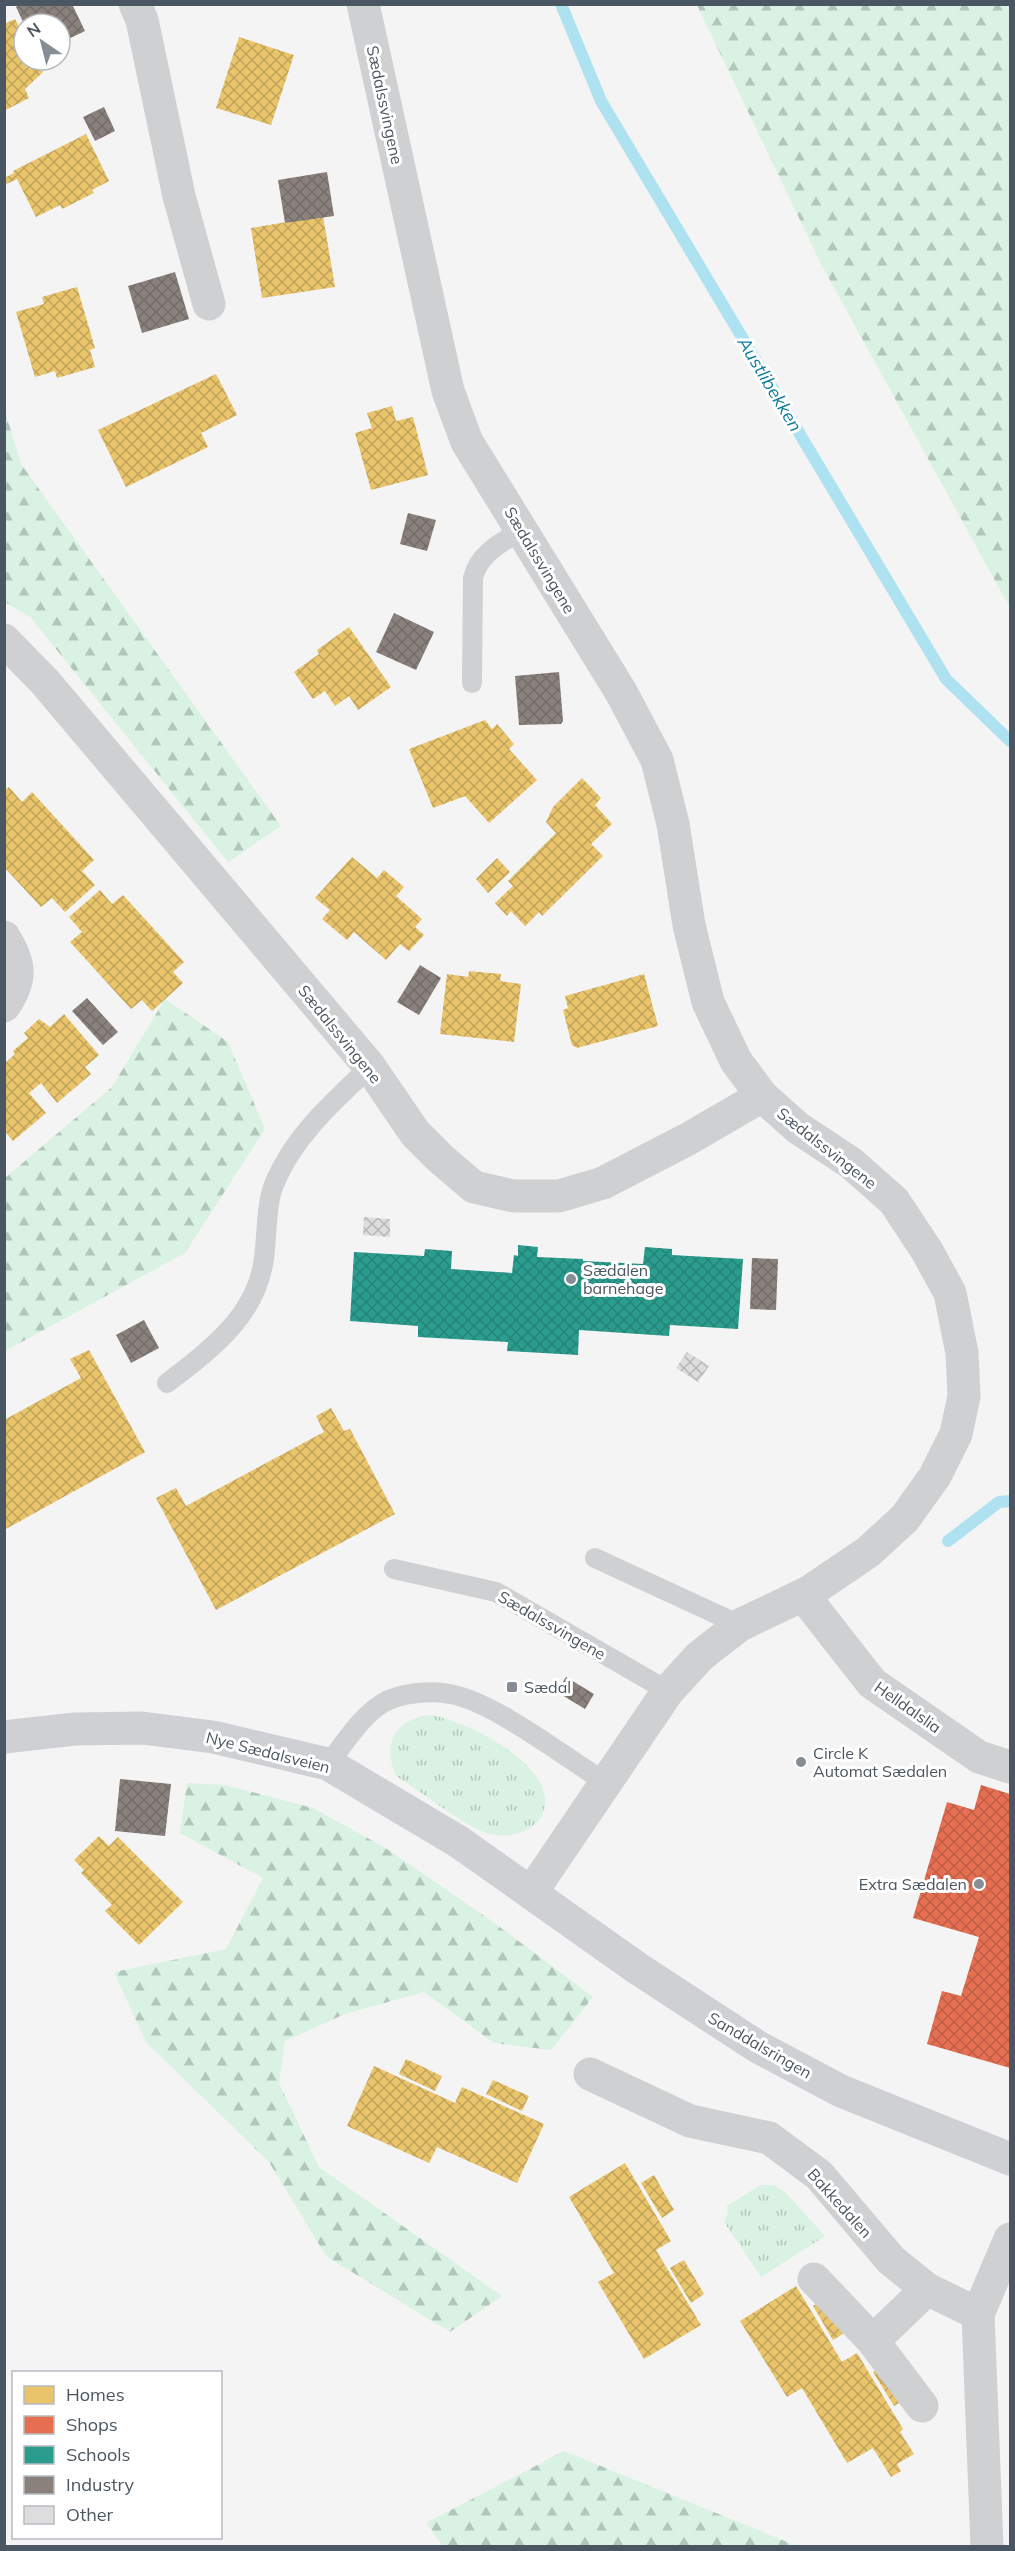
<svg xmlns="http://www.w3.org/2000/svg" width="1015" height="2551" font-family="Mulish,sans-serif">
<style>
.grass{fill:url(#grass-tufts)}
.forest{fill:url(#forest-firs)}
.homes{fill:url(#homes-cross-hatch)}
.shops{fill:url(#shops-cross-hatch)}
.schools{fill:url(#schools-cross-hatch)}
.industry{fill:url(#industry-cross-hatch)}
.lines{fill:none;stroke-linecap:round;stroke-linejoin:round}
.stream{stroke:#aee2f0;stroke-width:12}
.building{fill:url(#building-cross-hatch)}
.service{stroke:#ced0d2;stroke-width:20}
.minor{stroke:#ced0d2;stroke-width:33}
.secondary{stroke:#ced0d4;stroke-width:33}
.poi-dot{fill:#868d94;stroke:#fff;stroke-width:2}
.labels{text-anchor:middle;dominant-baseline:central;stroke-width:6;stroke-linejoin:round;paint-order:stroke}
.street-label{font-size:16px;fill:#4a5661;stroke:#fff}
.poi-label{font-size:16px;fill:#4a5661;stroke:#fff;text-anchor:start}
.water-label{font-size:18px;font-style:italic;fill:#0c7c9b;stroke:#fff}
</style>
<defs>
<pattern id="grass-tufts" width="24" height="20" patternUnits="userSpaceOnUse" patternTransform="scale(1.5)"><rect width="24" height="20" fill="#d9f2e3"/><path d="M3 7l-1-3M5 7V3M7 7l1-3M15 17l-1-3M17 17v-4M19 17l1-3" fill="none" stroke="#b2c7bb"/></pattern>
<pattern id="forest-firs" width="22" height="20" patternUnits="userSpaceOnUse" patternTransform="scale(1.5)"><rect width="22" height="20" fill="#d9f2e3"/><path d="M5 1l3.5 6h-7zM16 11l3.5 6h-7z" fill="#b2c7bb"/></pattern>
<pattern id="homes-cross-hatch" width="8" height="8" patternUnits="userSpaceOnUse" patternTransform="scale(1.5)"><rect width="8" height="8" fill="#e9c46a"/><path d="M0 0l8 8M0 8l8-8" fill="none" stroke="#bfa25b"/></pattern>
<pattern id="shops-cross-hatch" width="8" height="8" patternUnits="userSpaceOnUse" patternTransform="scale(1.5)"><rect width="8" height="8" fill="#e76f51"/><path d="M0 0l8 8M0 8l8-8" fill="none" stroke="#bd5e47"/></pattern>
<pattern id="schools-cross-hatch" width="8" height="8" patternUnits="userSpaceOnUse" patternTransform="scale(1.5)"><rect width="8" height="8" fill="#2a9d8f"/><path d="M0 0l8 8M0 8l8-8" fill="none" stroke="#268378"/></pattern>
<pattern id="industry-cross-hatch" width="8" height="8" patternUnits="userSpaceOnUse" patternTransform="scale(1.5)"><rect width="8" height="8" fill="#8a817c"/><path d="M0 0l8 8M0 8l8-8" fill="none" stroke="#736c69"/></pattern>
<pattern id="building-cross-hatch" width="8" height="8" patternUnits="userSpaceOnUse" patternTransform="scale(1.5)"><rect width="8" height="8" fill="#ddddde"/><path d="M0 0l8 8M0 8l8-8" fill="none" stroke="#b5b6b7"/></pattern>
</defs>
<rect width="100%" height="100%" fill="#f4f4f4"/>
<!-- grass -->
<path class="grass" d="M430,1715C464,1720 540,1758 545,1797C549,1831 506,1843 481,1831C451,1816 423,1793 396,1776C382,1744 395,1719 430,1715Z
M760,2185H774L786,2193L825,2236L761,2277L724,2222L728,2213L727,2206Z"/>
<!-- forest -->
<path class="forest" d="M697,5H1010V608L820,262Z
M5,411L21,464L281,826L228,862L31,618L5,602Z
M165,999L228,1042L265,1129L185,1253L5,1351V1178L112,1087Z
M187,1783L225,1785L313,1808L384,1847L489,1919L593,1997L551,2050L494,2043L424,1992L345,2014L285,2041L279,2083L319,2167L502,2296L450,2332L326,2256L269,2162L146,2042L114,1972L226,1949L263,1878L180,1833Z
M564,2451L797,2546H443L426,2523Z"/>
<!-- homes -->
<path class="homes" d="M15,19L24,36V60H37L43,72L25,89L29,98L4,111V24Z
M239,37L294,55L271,125L216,108Z
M86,134L109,181L92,190L94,193L62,209L60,205L36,217L17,179L4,185V178L14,173L13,171Z
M323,216L335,287L262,298L251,228Z
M77,287L95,348L90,350L95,367L57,378L55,371L35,377L16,312L44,304L42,297Z
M216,374L237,415L201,433L208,447L126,487L98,430Z
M392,406L396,421L413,417L428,475L371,490L355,433L372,428L367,413Z
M349,627L391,687L358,710L349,696L335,706L325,691L313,699L294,672L319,654L317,650Z
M485,720L492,729L497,724L514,744L509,749L537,780L489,823L465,796L433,808L409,749Z
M582,778L601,798L595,805L612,824L591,844L603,856L542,916L539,912L525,926L511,911L507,916L495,903L513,886L508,881L556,833L546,822L553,807Z
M9,787L22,802L32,792L94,860L82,871L95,885L65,912L52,898L41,907L4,867V791Z
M352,857L377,878L384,870L404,887L396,896L422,919L415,927L424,935L409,951L400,944L386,960L354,932L347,940L322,919L330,910L315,898Z
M497,858L510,872L488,893L476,879Z
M100,890L112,904L123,895L184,962L173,972L183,983L152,1011L142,1000L131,1009L70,942L82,932L69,917Z
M469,971L501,974L500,981L521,984L514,1042L440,1034L447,974L468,977Z
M644,974L658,1026L577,1048L572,1045L563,1010L568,1008L565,996Z
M64,1014L99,1055L85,1067L91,1074L57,1103L41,1083L29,1093L46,1113L13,1141L4,1130V1064L15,1054L13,1051L28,1038L24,1033L39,1019L50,1027Z
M89,1350L145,1452L4,1530V1420L81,1378L70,1359Z
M331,1408L344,1431L350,1429L395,1514L216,1610L156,1498L176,1488L186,1506L324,1432L316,1416Z
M99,1836L109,1846L118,1837L183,1902L139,1945L105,1911L112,1905L81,1873L84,1870L74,1860Z
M406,2059L442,2076L435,2091L399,2074Z
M374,2066L455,2103L462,2087L544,2124L517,2183L437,2147L429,2163L347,2126Z
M493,2080L529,2096L522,2111L486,2094Z
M625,2163L671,2241L656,2250L701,2325L644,2359L598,2282L614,2273L569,2197Z
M654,2175L674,2210L662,2218L641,2183Z
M684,2260L704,2294L691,2303L670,2268Z
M796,2286L842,2362L857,2353L903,2429L900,2432L914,2454L897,2464L901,2471L891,2477L873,2448L847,2463L802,2388L787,2397L740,2321Z
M827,2298L846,2332L833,2340L813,2306Z
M886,2363L908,2398L894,2406L873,2372Z"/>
<!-- shops -->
<path class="shops" d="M981,1785L1010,1794V2068L927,2044L942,1991L961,1996L979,1937L913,1918L947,1802L974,1810Z"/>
<!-- schools -->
<path class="schools" d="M518,1245L538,1247L537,1257L583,1259V1261L643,1264L645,1247L672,1249V1255L743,1259L738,1329L670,1325L669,1336L579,1330L578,1355L507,1351L508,1342L418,1337V1326L350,1321L354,1252L424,1256L425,1249L452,1251L451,1269L512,1273L514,1255L518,1256Z"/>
<!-- industry -->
<path class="industry" d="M21,4H72L85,31L60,43V24H24L16,7Z
M104,107L115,131L95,141L83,117Z
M327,172L334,216L285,223L278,180Z
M175,272L189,319L142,333L128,286Z
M408,513L436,520L427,551L400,544Z
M394,613L434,632L416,670L376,652Z
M559,672L563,721L561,724L519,725L515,676Z
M420,965L441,978L419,1015L397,1002Z
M87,998L118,1032L103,1045L72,1011Z
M752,1258L778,1259L776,1310L750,1309Z
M144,1320L159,1348L131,1363L116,1335Z
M566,1677L594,1694L585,1709L557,1692Z
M120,1779L171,1784L165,1836L115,1831Z"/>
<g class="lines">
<!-- stream -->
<path class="stream" d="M561,4L601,101L946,679L1010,741
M948,1541L999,1502L1010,1501"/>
</g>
<!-- building -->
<path class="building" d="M364,1217L390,1219V1237L363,1235Z
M687,1352L709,1366L698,1382L676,1368Z"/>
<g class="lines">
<!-- service -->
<path class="service" d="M472,683L473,578C479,553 501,543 522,530
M167,1383C210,1350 257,1316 264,1258C267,1237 266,1201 275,1182C295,1135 333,1102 370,1067
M595,1558L740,1625
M394,1569L496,1592L668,1691
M328,1764C344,1744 361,1716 383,1703C399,1693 432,1690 450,1694C493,1701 566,1758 605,1782"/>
<!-- minor -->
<path class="minor" d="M135,4L142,20L179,196L209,304
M363,4L448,391L467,442L621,692L657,760L673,824L689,925L708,1002L736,1061L762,1096L798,1128L851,1163L894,1201L927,1251L950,1293L962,1353L964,1396L956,1434L935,1476L905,1518L868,1552L809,1592L740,1625L700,1656L668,1691L531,1893
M4,640L45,682L370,1067L415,1133L441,1159L474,1187L513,1196H559L603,1183L688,1139L762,1096
M4,937C21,964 22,980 4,1006
M803,1595L872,1683L979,1757L1010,1767
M590,2074L690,2121L769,2138L819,2175L891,2260L927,2289L978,2314
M814,2279L873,2341L927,2289
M873,2341L922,2406
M987,2546L978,2314L1010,2239"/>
<!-- secondary -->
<path class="secondary" d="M4,1737L75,1729L142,1728L213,1737L328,1764L459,1842L637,1968L758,2047L841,2091L1010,2159"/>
</g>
<!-- markers -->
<g class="poi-dot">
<circle cx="571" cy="1279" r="6"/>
<rect x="506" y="1681" width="12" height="12" rx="3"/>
<circle cx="801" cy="1762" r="6"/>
<circle cx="979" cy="1884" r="6"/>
</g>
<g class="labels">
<!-- street labels -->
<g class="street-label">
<text transform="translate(385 105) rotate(78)">Sædalssvingene</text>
<text transform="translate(540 560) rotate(59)">Sædalssvingene</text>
<text transform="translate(340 1034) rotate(51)">Sædalssvingene</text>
<text transform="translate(827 1148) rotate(38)">Sædalssvingene</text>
<text transform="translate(552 1625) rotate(30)">Sædalssvingene</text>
<text transform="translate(908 1707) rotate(35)">Helldalslia</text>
<text transform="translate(268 1752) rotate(14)">Nye Sædalsveien</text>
<text transform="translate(760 2045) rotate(30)">Sanddalsringen</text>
<text transform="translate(840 2203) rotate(48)">Bakkedalen</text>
</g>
<!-- poi labels -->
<g class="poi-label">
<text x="583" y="1270">Sædalen<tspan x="583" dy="18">barnehage</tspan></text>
<text x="524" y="1687">Sædal</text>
<text x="813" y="1753">Circle K<tspan x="813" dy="18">Automat Sædalen</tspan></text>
<text x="967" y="1884" text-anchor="end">Extra Sædalen</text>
</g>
<!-- water labels -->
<g class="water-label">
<text transform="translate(770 384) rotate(59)">Austlibekken</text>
</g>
</g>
<!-- border -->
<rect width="1015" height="2551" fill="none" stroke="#4a5661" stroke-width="12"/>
<!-- legend -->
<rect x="12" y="2371" width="210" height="168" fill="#ffffff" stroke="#b7bbc0" stroke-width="1.5"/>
<rect x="24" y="2386" width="30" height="18" fill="#e9c46a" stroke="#b7bbc0" stroke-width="1.5"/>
<text x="66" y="2401" font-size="18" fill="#4a5661">Homes</text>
<rect x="24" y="2416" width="30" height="18" fill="#e76f51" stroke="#b7bbc0" stroke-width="1.5"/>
<text x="66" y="2431" font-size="18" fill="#4a5661">Shops</text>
<rect x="24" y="2446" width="30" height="18" fill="#2a9d8f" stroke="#b7bbc0" stroke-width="1.5"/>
<text x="66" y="2461" font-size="18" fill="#4a5661">Schools</text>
<rect x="24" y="2476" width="30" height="18" fill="#8a817c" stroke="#b7bbc0" stroke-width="1.5"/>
<text x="66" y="2491" font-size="18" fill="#4a5661">Industry</text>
<rect x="24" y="2506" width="30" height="18" fill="#ddddde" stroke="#b7bbc0" stroke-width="1.5"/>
<text x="66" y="2521" font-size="18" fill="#4a5661">Other</text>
<!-- north arrow -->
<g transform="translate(42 42) rotate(325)"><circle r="28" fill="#ffffff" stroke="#b7bbc0" stroke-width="1.5"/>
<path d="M0-4.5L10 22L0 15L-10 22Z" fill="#868d94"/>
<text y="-9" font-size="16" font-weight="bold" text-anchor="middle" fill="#4a5661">N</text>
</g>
</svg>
